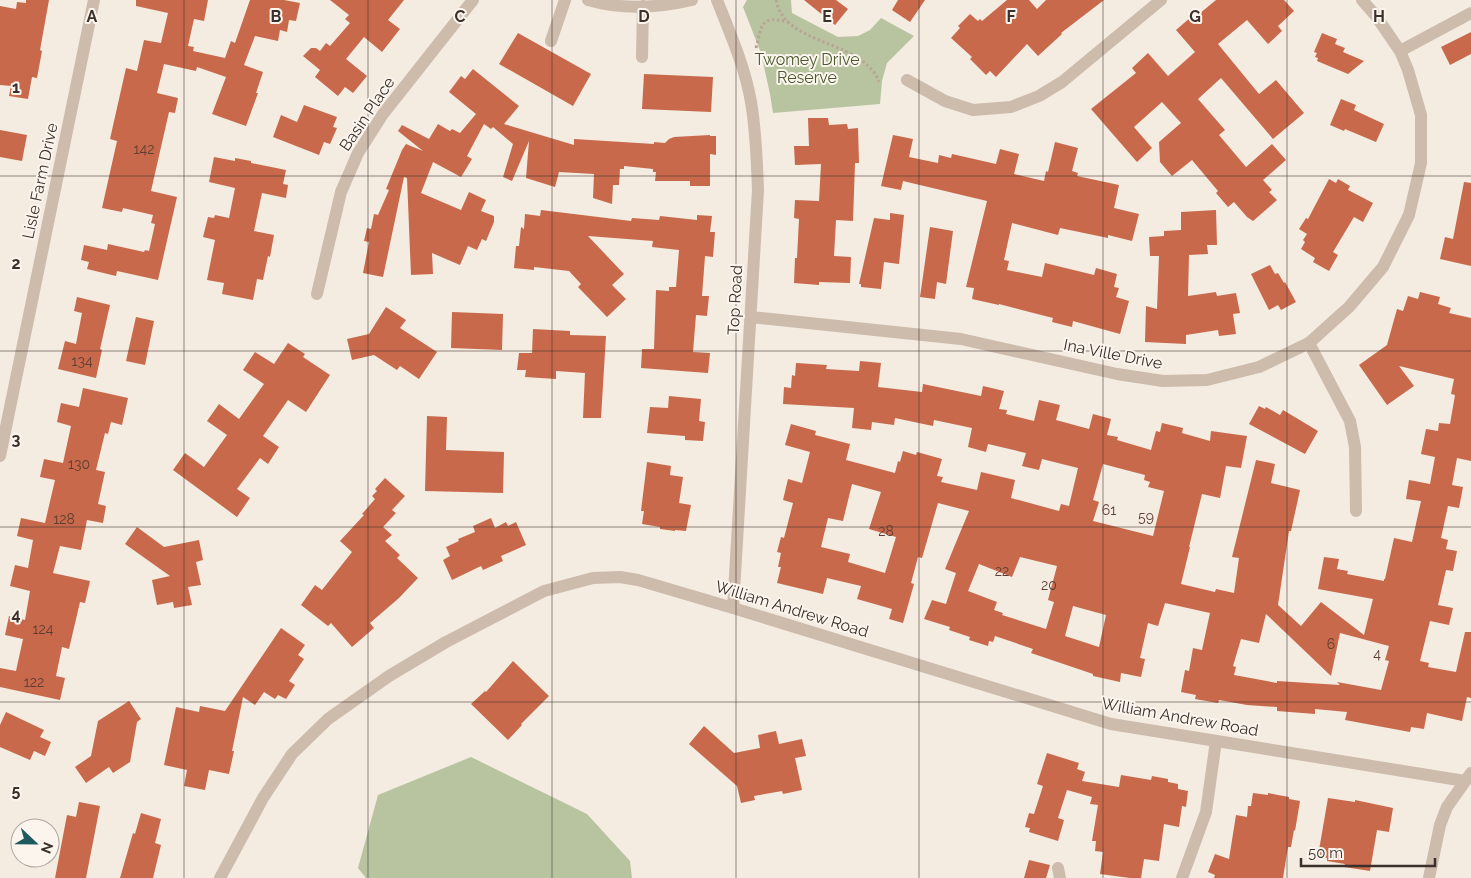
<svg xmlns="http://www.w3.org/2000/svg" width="1471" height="878" font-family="Raleway,sans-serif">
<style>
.green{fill:#b8c4a0}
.building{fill:#c8694b;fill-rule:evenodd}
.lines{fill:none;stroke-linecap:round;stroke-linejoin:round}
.path{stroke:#b9a596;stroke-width:3;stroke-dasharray:2.5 2.5;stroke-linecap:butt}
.minor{stroke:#cdbbac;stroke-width:12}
.grid{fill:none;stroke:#3b302b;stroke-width:1;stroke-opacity:0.55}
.labels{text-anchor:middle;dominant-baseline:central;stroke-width:4;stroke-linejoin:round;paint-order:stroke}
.number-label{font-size:14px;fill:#5e3e33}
.park-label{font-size:16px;fill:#4a5a2e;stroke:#fbf5ee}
.street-label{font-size:16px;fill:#3b302b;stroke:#fbf5ee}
.grid-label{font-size:16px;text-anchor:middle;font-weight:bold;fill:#3b302b;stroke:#fbf5ee;stroke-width:4;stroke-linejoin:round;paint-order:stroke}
</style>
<rect width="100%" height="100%" fill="#f4ebe1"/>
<!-- green -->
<path class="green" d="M747,0H791L792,13L838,37L858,36L870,30L881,18L914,36L887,63L882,81L880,104L773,113L770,94L761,53L743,7Z
M471,757L587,814L630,861L632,878H366L358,868L378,795Z"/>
<!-- building -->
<path class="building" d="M26,0H49L40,50L42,51L37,78L32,77L28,99L9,96L11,86L0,85V6L16,9L17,2L26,3Z
M136,0H208L204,21L194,19L188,46L194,47L193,51L225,58L231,41L235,43L250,0H284L300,3L296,21L289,20L287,32L280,30L278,41L255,36L244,65L263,72L256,93H258L246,126L212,114L226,77L197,67L196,71L164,64L157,93L178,98L175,113L169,112L151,191L177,197L158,280L117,271L116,276L87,269L89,262L81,260L84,245L107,250L108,244L144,252L145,250L149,251L155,224L151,223L153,215L123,208L122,212L102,208L117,141L110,139L126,68L137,71L144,40L161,43L168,13L136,6Z
M330,0H404L388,20L400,29L382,52L364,37L346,59L367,76L353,93L345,87L338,96L315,77L320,70L303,56L311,48H316L320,51L326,43L330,46L350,23L345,19L349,15Z
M804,0H836L848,9L835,25Z
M898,0H925L910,22L892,10Z
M1007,0H1029L1037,9L1046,0H1104L1061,33L1062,34L1038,56L1027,44L996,77L990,71L986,75L970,59L972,57L951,38L960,28L958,26L970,14L978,21L980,19L982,21Z
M1216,0H1284L1294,11L1278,26L1282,31L1268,44L1247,20L1218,44L1259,94L1276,80L1304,113L1273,139L1221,78L1198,99L1225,130L1219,135L1246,167L1272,144L1286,160L1263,180L1272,190L1269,192L1277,200L1253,221L1247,217L1234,202L1228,207L1216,193L1218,191L1192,160L1172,176L1160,162L1159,142L1181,123L1162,102L1134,127L1152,148L1137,162L1091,109L1136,73L1132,68L1148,53L1168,76L1195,52L1176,30L1191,17L1193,19Z
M1471,32V54L1450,65L1441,47Z
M518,33L591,74L573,106L499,64Z
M1322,33L1337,39L1335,44L1345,48L1343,52L1364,61L1348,74L1317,61L1318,58L1315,57L1317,53L1314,52Z
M473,69L519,106L504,124L574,145V139L654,144V142L665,143L669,139L674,137L710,135V136H716V155L710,154V186H690V181H655L656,172H653V169L624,166V169H620L619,185H613L612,204L593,198L594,174L559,172L555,187L526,178L529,141L512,181L503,177L513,144L493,127L491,129L484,124L467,156L472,159L461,177L433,162L421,193L461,210L469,192L486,200L481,211L494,216V222L486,241L482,239L477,250L468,246L460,265L432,253L433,274L411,275L407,178L404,177L383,277L363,273L369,242L364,241L367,228L371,229L374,214L378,215L389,190L386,189L402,150L406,144L423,151L398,131L402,125L429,139L438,124L450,131L452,129L460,133L476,114L449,92L461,76L465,79Z
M644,74L713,77L711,112L642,109Z
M1341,99L1356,105L1354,110L1384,124L1376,142L1345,129L1344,131L1330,125Z
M304,105L337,117L333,127L337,128L330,144L324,142L319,155L273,137L281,115L297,122Z
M808,118H828L829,125L847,124L848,129L858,128L859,163H855L853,221L836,220L834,256L851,257L850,283L819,282V285L794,283L795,258H797L799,219L794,218L795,200L819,201L821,164L795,165L794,146H809Z
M0,130L27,135L22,161L0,157Z
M893,135L913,139L909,157L938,163L939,155L951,158L952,154L996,164L1000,149L1019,154L1014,174L1044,181L1046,171L1048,172L1055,142L1078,148L1072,171L1078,173L1077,176L1119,185L1114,208L1139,214L1132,241L1108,235V238L1060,228L1058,235L1012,223L1004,260L1009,261L1007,270L1042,277L1045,263L1094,275L1096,268L1117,274L1114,287L1119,288L1116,297L1129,301L1120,334L1073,321L1072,327L1052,322L1053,318L999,304V305L972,299L974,288L966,287L987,201L903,181L901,190L881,186Z
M214,157L235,161V158L251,161V163L286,170L283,184L288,185L286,198L262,193L254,231L274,235L270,257L268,256L263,280L257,279L253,300L222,294L224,283L207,280L215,240L203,237L208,217L214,218L215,215L229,218L235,188L209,182Z
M1329,179L1336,183L1338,179L1350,186L1348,190L1373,203L1363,222L1354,217L1333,252L1338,255L1329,271L1313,262L1315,258L1301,249L1305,242L1303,240L1307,234L1299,229L1306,218L1308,219Z
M1464,182L1471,183V266L1440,259L1445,237L1453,239Z
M541,210L631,221L632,218L659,220L660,216L697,220V215L712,216L710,232H715L713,257L705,256L702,296H709L707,316L696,315L693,352L710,353L708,373L641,368L642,349H654L656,290L669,291V287H676L679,250L652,247L653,241L588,236L624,274L612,285L626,299L607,317L578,287L581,284L569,271L534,267V270L514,268L516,246H519L521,227L524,229L525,214L540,216Z
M1216,210L1217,245H1207L1208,254L1189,255L1188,296L1216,292L1217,296L1236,293L1240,313L1233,314L1236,334L1219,336L1218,330L1186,335V344L1145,342L1146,306L1157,309L1159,256H1150L1149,237L1164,236V231L1181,230V212Z
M890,213L904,215L899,264L884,262L881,289L861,287V284H859L874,218L890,220Z
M930,227L953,231L946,284L937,282L935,299L920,297Z
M1270,265L1275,274L1278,273L1284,283L1285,282L1296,302L1281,310L1278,305L1269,310L1251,274Z
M1420,292L1440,297L1438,304L1451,308L1449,313L1471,318V461L1457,458L1452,485L1463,487L1459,508L1448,506L1441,538L1448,540L1446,549L1457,551L1453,571L1446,570L1438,605L1453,608L1449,625L1430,621L1420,661L1429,663L1428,667L1456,672L1465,632H1471V698L1467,697L1462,721L1427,713L1424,729L1411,727L1410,732L1345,720L1347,712L1315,709V714L1277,711V707L1247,705L1219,700L1218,703L1195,699L1196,695L1181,692L1185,670L1189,671L1193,648L1202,650L1210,613L1165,603L1158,626L1148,623L1140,658L1145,659L1141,677L1121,673L1120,682L1093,676V674L1031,653L1033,649L995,636L993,642L989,641L988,646L969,640L970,637L949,630L950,627L924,619L932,600L946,604L956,573L945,569L969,511L938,503L922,558L918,557L911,583L914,584L903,623L889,619L892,609L857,599L861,586L827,578L823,594L777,583L781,567H778L781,553L777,552L781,537L784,538L793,503L783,500L788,479L802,483L810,452L785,445L791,424L816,431L815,435L850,444L846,460L895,473L898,461L900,462L903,451L916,455L917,452L942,459L937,476L943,477L941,482L977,490L981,472L1015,480L1011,498L1059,511L1061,504L1069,506L1078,468L1042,459L1039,470L1022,466L1026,453L988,444L986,452L968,447L972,428L934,420L933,426L895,418L894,425L872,422L871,430L852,428L854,408L783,404L784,387L791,388L792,375L795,376L796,363L827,365L826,369L859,371L860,361L881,363L878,387L922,392L923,384L981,396L983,386L1004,391L999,409L1007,410L1006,414L1034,421L1039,400L1060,405L1056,420L1089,429L1093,414L1111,419L1107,435L1118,437L1117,440L1151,450L1156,431L1160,432L1162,423L1183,428L1182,433L1210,441L1211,431L1247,436L1241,468L1226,466L1220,498L1202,494L1189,547H1190L1181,584L1215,592L1216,589L1234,593L1239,558L1232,557L1256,460L1275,464L1271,483L1300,490L1291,531H1289L1278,605L1301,626L1321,602L1364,635L1373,599L1318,589L1324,557L1339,559L1337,569L1348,571L1347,574L1384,581V579H1385L1394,538L1412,542L1421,501L1406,499L1409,480L1430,484L1435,457L1421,454L1426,429L1438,431L1439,423L1450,424L1455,395L1451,394L1454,379L1399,366L1414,386L1387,405L1359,365L1387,345L1397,309L1403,311L1408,296L1418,299ZM1103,464L1145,475L1144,480L1150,482L1148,487L1164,491L1153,536L1093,521L1099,502L1093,500ZM852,484L881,492L869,529L896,537L885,573L848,562L850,554L821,547L828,518L843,521ZM1020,557L1057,566L1048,600L1054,602L1046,629L1002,615L1003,613L994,610L997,602L968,591L979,564L1012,577ZM1073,606L1106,615L1099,647L1065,636ZM1266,614L1331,676L1340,633L1389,646L1385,660L1389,661L1381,690L1337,682L1340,685L1277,681V683L1234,675L1236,667L1233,666L1241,639L1259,643Z
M77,297L110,305L100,349L102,350L96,378L58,369L65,341L76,344L82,313L74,311Z
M386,307L406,320L400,328L437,352L419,379L400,366L397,370L374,355L352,360L347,339L369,334Z
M452,312L503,314L502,350L451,348Z
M136,317L154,321L145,365L126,361Z
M533,329L570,331V335L606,336L601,418H583L585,373L556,371V379L525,377L526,370H517L519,353H532Z
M288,343L305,354L303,357L330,375L306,412L288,400L263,436L279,447L268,464L260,458L237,489L250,498L237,517L173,470L185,453L204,467L227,435L207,421L219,404L239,419L264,384L243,370L255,352L274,364Z
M83,388L128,398L122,425L111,422L108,434L105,433L96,470L105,472L98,504L106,506L103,523L87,520L81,550L60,546L53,573L90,581L85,603L80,602L69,649L62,647L56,676L65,678L60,700L0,687V668L16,671L23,639L5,635L9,616L25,620L30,591L10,586L15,565L28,568L33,540L17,536L21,518L45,523L55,480L40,477L44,459L63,463L71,426L57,422L61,403L79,407Z
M669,396L701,399L699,421L705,422L703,441L685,440V436L647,433L650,407L668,408Z
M1259,406L1265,409L1266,407L1280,415L1283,410L1318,431L1305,454L1249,424Z
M427,416L447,417L446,450L504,452L503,493L425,491Z
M647,462L671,466L670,475L683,477L679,503L691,505L686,531L675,530V531L660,529V527L642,524L644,511H641Z
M385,478L405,496L392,510L396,513L383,527L392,535L385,541L400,555L397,558L418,578L399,598L370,623L374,628L352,647L331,623L328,626L301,605L315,585L322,590L352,552L340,541L364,515L362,514L375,499L372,496L377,491L375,489Z
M491,518L495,528L506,522L508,526L516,522L526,545L501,556L503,561L483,570L481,566L452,580L443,560L450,556L446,547L459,541L458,539L475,532L473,526Z
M137,527L164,547L199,540L203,560L196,562L201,585L188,587L192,605L174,608L173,602L157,605L152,580L170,576L125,544Z
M281,628L305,645L298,655L304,659L289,681L295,685L286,699L278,695L275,699L264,692L255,705L243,697L232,751H234L229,774L209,770L205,790L184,786L187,770L164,765L176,707L199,712L200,706L225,711Z
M513,661L549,696L521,724L522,725L508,740L471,704L485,691L486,692Z
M129,701L141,719L137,722L130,762L113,773L109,767L86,783L75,767L91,756L98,721Z
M6,712L44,730L40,737L51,742L45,756L34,751L30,760L0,747V725Z
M704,726L734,753L760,748L758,735L776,731L779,744L802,739L806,756L795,758L802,790L783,794L782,791L754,796L755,800L741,803L737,786L689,744Z
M1047,753L1079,763L1077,769L1085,772L1082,781L1119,787L1121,775L1151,780L1152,776L1168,779V782L1178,784V789L1188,791L1186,807L1182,806L1179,827L1164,824L1159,861L1144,859L1141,878H1130L1100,874L1103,852L1095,851L1096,841H1092L1098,805L1090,804L1092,797L1067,790L1058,818L1064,820L1058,841L1029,832L1030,828L1025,827L1029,813L1034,814L1043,786L1037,784Z
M1253,793L1268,795V793L1289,797V799L1300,801L1295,831L1294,830L1291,847H1288L1283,878H1214L1215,875L1208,872L1215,854L1229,859L1236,815L1247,817L1248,806H1251Z
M1328,798L1355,802V800L1393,808L1389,832L1377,830L1370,871L1344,867L1345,864L1327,861V858L1318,856Z
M79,802L100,806L86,878H55L67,815L76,817Z
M141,813L161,819L155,843L161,845L153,878H120L133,833L135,834Z
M1029,860L1050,865L1046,878H1024Z"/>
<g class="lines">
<!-- path -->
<path class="path" d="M776,0C783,41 848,41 871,69C875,72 877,78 879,82
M756,48C762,25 760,15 788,22"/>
<!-- minor -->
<path class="minor" d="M588,0C622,10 658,8 692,0
M717,0C730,33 745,67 751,102C756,131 757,160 758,190L733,608
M551,41L565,0
M1400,51L1471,13
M642,57L643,6
M907,80L945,101L973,110L1011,107L1039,96L1062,82L1161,0
M317,294L341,192L358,153L383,114L473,0
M751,317L961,339L1117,374L1163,381L1207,380L1259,367L1309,343L1349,307L1383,267L1409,215L1421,163V115L1408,70L1400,51L1376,16L1362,0
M1309,343L1350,421L1355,447L1356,511
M0,456L94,0
M1058,868L1060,878
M220,878L263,798L292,754L328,719L389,676L446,642L544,591L593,578L620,577L638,580L733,608L1111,724L1465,781
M1182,878L1206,812L1216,741
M1429,878L1440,825L1447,807L1471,773"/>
</g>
<!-- grid -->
<path class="grid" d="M184,0V878M368,0V878M552,0V878M736,0V878M919,0V878M1103,0V878M1287,0V878M0,176H1471M0,351H1471M0,527H1471M0,702H1471"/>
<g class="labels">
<!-- number labels -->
<g class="number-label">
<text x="144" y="149">142</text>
<text x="82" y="361">134</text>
<text x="79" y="464">130</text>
<text x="1109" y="510">61</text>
<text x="1146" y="517">59</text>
<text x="64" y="519">128</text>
<text x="886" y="531">28</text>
<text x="1002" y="571">22</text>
<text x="1049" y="585">20</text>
<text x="43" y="629">124</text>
<text x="1331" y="644">6</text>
<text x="1377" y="654">4</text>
<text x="34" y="682">122</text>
</g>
<!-- park labels -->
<g class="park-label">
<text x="807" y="59">Twomey Drive<tspan x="807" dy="18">Reserve</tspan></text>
</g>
<!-- street labels -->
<g class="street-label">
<text transform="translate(367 114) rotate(-56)">Basin Place</text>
<text transform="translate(40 181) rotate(-78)">Lisle Farm Drive</text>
<text transform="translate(735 300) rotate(-87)">Top Road</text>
<text transform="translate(1113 354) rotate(11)">Ina Ville Drive</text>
<text transform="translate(792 609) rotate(17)">William Andrew Road</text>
<text transform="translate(1180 717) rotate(10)">William Andrew Road</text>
</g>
</g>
<g class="grid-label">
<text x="92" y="22">A</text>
<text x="276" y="22">B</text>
<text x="460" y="22">C</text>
<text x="644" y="22">D</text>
<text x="827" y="22">E</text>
<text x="1011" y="22">F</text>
<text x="1195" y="22">G</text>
<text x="1379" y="22">H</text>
<text x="16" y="93">1</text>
<text x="16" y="269">2</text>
<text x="16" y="445">3</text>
<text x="16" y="620">4</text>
<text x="16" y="796">5</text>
</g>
<!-- north arrow -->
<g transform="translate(35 843) rotate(112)"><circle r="24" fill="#fbf5ee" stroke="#aea6a0"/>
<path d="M0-4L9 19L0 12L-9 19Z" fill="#1f5a5e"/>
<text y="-8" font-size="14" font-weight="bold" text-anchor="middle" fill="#3b302b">N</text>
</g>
<!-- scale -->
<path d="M1301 858v8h134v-8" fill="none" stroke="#3b302b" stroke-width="2.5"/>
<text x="1308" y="858" font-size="15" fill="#3b302b" stroke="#fbf5ee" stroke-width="4" paint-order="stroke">50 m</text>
</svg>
